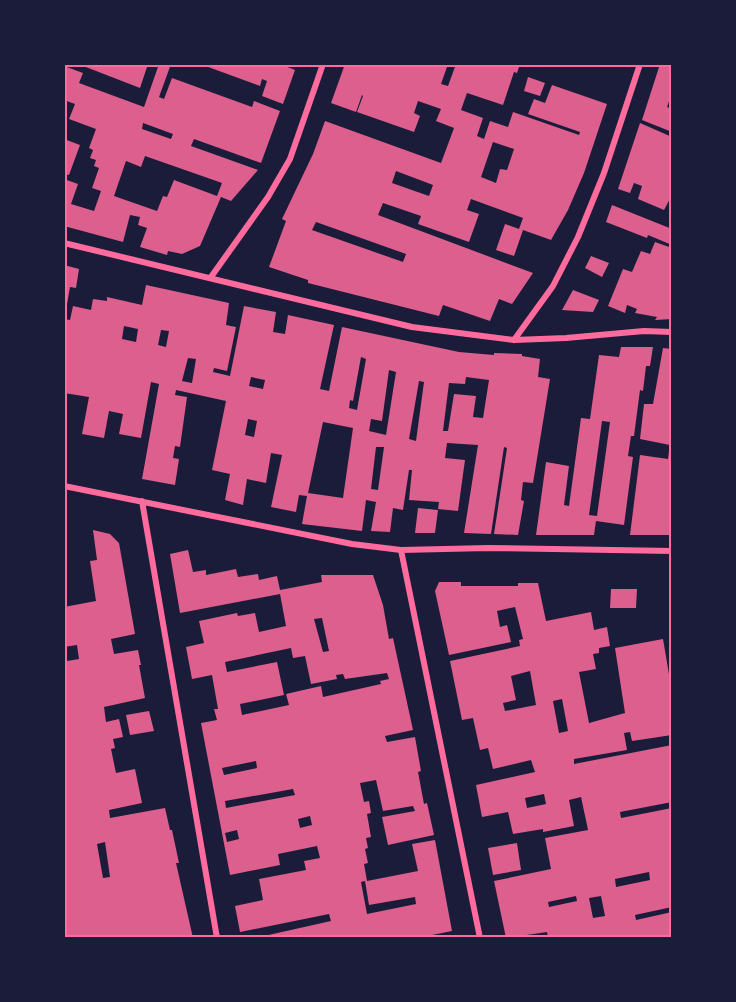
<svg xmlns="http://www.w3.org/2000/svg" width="736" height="1002" font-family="'Golos Text',sans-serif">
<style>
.building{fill:#dd5f8e;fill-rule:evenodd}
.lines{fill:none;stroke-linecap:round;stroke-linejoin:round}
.minor{stroke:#ff6b9d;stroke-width:6}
.neatline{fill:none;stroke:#ff6b9d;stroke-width:2}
</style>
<rect width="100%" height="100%" fill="#1b1b3a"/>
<!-- building -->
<path class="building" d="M78,64H148L140,88Z
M159,64H171L159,97L164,99L172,78L252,107L254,101L280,111L261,163L194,139L191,146L258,170L231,201L221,197L200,246L182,254L168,251L167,255L140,247L147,228L138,225L140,217L130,215L123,242L64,226V179L78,184L71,204L94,211L101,191L92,188L99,168L94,166L96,160L90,158L93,150L89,148L96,129L69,119L75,104L64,100V66L83,73L79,83L144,107ZM143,123L173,134L171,139L142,129ZM145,156L222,183L217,196L174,180L167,197L163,196L157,211L114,196L126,161L141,167Z
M200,64H280L295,70L283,104L262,96L267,81L262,79L260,86Z
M345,64H387L394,67L395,64H448L441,84L448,86L456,64H520L517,73L514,72L503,105L467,93L461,110L483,118L477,136L484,139L490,121L508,127L513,112L579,135L580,132L528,114L534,99L545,103L552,85L607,104L584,173L568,210L551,240L523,230L514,256L496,250L505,224L519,229L523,218L471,199L467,210L479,214L469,242L418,224L421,216L383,203L378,215L533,273L512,304L499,299L490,321L443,305L439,316L308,283V280L269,267L286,221L282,219L313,154L325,121L441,163L454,128L436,121L441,109L418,101L414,113L420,116L414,132L357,112L363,96L362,95L356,112L331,103ZM493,142L514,149L507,170L500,169L496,183L481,177ZM396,171L433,185L429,196L392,183ZM316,222L406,254L403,262L312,230Z
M660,64H672V93L667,107L672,109V132L642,120Z
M528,77L545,83L540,96L524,91Z
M640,123L672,137V195L664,210L638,199L642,186L634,183L630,193L618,189Z
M64,139L80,145L69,175L64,174Z
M612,205L672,229V245L648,235L647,238L606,222Z
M655,242L672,248V319L655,320L657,317L635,313L637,309L627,305L625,313L608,306L623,269L632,272L641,251L650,254Z
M591,256L609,263L602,277L585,268Z
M64,265L79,269L76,288L70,287L66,310Z
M146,285L229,303L226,325L236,327L227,371L214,368L213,372L230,376L244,306L276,312L273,332L285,334L288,315L334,325L320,389L329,391L342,327L459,352L494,355V353L522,354V356L540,359L538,377L550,379L533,483L523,482L521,500L524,501L518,535L494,534L507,448L504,447L491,534L464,533L478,445L447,443L445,458L465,460L458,511L438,509L439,502L409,500L412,470H409L403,510L393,508L390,532L371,531L376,502L366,500L362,531L302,524L307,496L299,495L296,512L271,507L282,455L271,453L266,483L247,479L243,505L225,500L230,474L212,470L226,401L176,390L175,395L187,397L180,447L175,446L173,458L179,459L175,485L142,479L159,384L151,382L141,438L119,434L123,414L109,411L104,438L82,434L89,397L64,393V319L70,320L73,306L91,310L93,299L107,301V297L142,305ZM124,326L138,329L136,342L122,339ZM161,330L169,331L166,347L158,345ZM361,357L366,359L357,410L349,408L350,400L353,401ZM188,358L196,359L192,383L182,381ZM389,370L396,372L386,435L369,431L371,419L382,421ZM251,377L265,380L263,389L249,386ZM466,377L489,380L483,418L473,417L476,396L454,394L448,431H443L449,383L465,384ZM419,381L424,382L416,441L409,439ZM248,419L257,421L254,437L245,435ZM323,422L353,428L343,498L308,493ZM376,447H384L378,490L371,489Z
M573,290L599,300L593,312L562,310Z
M621,347H653L650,366H646L643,391L640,390L634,436H631L628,456L633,457L624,525L596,521L594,535H536L546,462L569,466L564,505L569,506L581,418L590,419L599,355L619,357ZM602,421L610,422L597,516L589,515Z
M663,348L672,349L670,445L640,439L644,404H653Z
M670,443L672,535H630L640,455L668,459Z
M418,508L438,510L435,533H415Z
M93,530L110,534L119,543L135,634L111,639L114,654L138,650L141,665H139L145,698L104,707L106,722L119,719L123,737L113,739L115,748L111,749L116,773L135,769L142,803L109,810L110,818L165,808L170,830H172L179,863H176L193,938H64V904L67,903L64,895V655L67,661L79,659L77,645L64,647V607L96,601L90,561L97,560ZM105,842L110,877L103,878L97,844Z
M188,550L193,572L206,570V575L236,569L238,577L258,574L259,580L277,576L280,590L322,582L321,575H373L383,605L389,639L393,638L413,730L385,736L387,742L415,737L421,771L418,772L424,804L427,803L434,835L388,845L382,817L415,811L413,806L383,811L376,780L360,783L364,802L369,801L371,813L367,814L371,837L366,838L368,848L365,849L368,863L364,864L367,881L418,871L412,844L435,840L452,931L432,935V938H255L331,921L329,914L240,932L235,906L263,900L259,879L306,870L304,861L320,858L317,846L278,854L280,865L230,875L201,723L217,720L214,709H218L212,675L192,679L186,647L204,643L199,621L237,613L238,616L255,613L259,632L286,626L280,594L180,613L170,554ZM322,618L329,651L323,652L314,619ZM291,648L293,658L305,656L311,684L337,679L336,675L343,674L345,679L387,673L389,679L380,681L381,684L323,697L321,686L299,691L286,694L289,705L242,715L240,704L284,695L277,662L227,672L225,662ZM256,761L257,768L224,775L222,768ZM293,789L295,795L226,808L225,801ZM310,816L312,825L300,828L298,819ZM237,830L239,839L227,842L225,833ZM365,881L369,905L415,897L416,904L367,914L361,882Z
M439,582H461V586H518V583H538L546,621L591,612L594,630L607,627L610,646L599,648V653L593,654L596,669L579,672L589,723L625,713L615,648L663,639L672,692V735L632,741L630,732L624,733L627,750L574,759V764L672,745V802L620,812L621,818L672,808V907L635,915L636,920L672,912V938H548L547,932L506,938L494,881L551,869L545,838L588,830L587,825L581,797L569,800L574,826L543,832V829L513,834L508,812L482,817L476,785L535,772L531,760L493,769L488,748L480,750L473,718L462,720L450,661L520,646L519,640L523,639L515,607L497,611L500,627L507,625L511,642L449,655L435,591ZM530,671L536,705L505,711L503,703L516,700L511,676ZM562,699L568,731L559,733L553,701ZM544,794L546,804L527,808L525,798ZM649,872L650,880L616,887L615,879ZM576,896L577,901L549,907L548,902ZM601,896L605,916L593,918L589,898Z
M611,589H637L636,608H610Z
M149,711L154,731L130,735L126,715Z
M517,843L521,870L493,875L488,848Z"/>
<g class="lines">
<!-- minor -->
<path class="minor" d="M64,243L412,327L514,340L566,338L644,331L672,332
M211,277L268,197L290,159L323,64
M514,340L553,286L578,237L604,173L640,64
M64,486L352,544L401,550L488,548L672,551
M142,501L217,938
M401,550L480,938"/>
</g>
<!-- border -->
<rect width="736" height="1002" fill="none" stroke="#1b1b3a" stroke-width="132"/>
<rect x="66" y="66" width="604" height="870" class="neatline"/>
</svg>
